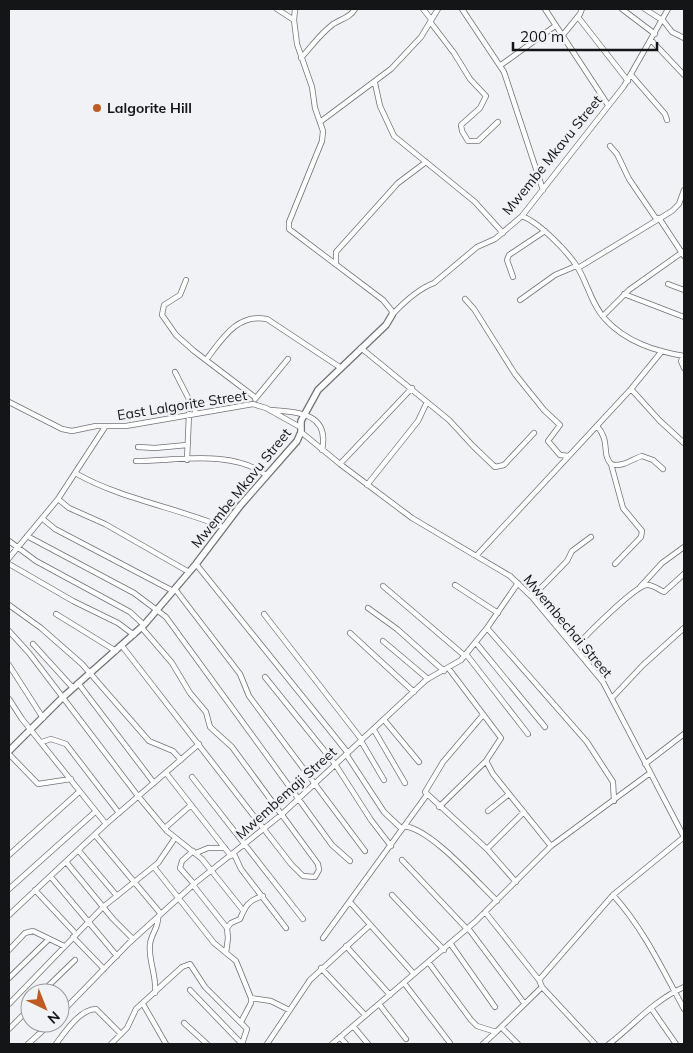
<svg xmlns="http://www.w3.org/2000/svg" width="693" height="1053" font-family="Mulish,sans-serif">
<style>
.lines{fill:none;stroke-linecap:round;stroke-linejoin:round}
.minor-casing{stroke:#717275;stroke-width:6}
.tertiary-casing{stroke:#717275;stroke-width:8}
.minor{stroke:#fff;stroke-width:4.5}
.tertiary{stroke:#fff;stroke-width:5.5}
.poi-dot{fill:#be5b23;stroke:#f1f2f6;stroke-width:2}
.labels{text-anchor:middle;dominant-baseline:central;stroke-width:5;stroke-linejoin:round;paint-order:stroke}
.poi-label{font-size:14px;font-weight:bold;fill:#141516;stroke:#f1f2f6;text-anchor:start}
.street-label{font-size:14px;fill:#141516;stroke:#f1f2f6}
</style>
<rect width="100%" height="100%" fill="#f1f2f6"/>
<g class="lines">
<!-- minor casing -->
<g class="minor-casing">
<path id="minor" d="M277,9L294,20L297,44L312,87L315,108L323,131L322,141L289,222V229L383,300L392,311V315
M423,9L431,19
M462,9L504,72L543,190
M545,9L608,105
M622,9L655,34
M645,9L662,20
M578,17L628,81
M662,19L672,32L684,38
M294,20L295,9
M431,23L454,53L470,79L486,96L480,108L461,125L462,131L468,141H478L498,122
M562,36L580,14L582,9
M651,40L684,75
M301,58C311,47 320,34 332,25C340,19 350,18 355,9
M501,65L555,26
M632,76L665,114L667,120
M375,83L380,106L394,136L475,202L503,233
M320,122L391,69L421,37L438,9
M610,146L617,154L629,179L657,220
M522,216C540,223 568,252 578,268C588,285 592,305 605,319C626,342 655,351 684,356
M659,218L684,256
M336,262V252L398,183L426,162
M578,268L672,211L679,204L684,190
M513,277L507,260L509,255L545,231
M186,280L180,295L164,305L162,315L176,335L194,351L256,398
M668,284L684,290
M624,294L684,317
M465,299L474,309L515,374L544,410L560,425L548,441L560,455L569,456
M520,300L555,275L576,266
M392,315C404,302 418,289 434,283L477,247L495,239L522,216L624,86L668,9
M603,316L629,290L684,251
M361,348L449,420L474,447L495,467L504,465L534,433
M684,356L681,361L684,368
M206,360C222,339 237,313 267,319L341,368
M175,372L196,413
M631,389L660,421L684,443
M255,399L288,359
M9,402L62,429L72,431L96,426H126L253,404L266,408L300,427
M271,410C298,412 330,413 322,450
M597,426C611,442 601,453 611,464C622,468 632,459 642,456L653,460L663,469
M301,432L340,464L412,518L510,576L532,597L603,682L684,837
M138,447L155,448L187,445
M187,460L189,414
M136,461C176,461 231,449 266,475
M340,464L412,388
M611,464L623,508L642,531L641,537L615,564
M77,474C119,498 177,508 223,527
M367,485L418,421L427,402
M58,499L69,508L105,524L189,572
M43,519L55,529L173,591
M27,536L134,593L166,617L332,845L350,861
M9,541L36,561L130,612L144,625
M477,555L631,389L662,351
M9,558L58,499L105,427
M9,564L73,601L118,623L134,635
M196,564L348,753
M455,585L498,613
M383,586L465,656
M640,587L662,563L684,547
M175,589L240,674L249,696L365,851
M532,597L567,561L572,551L591,537
M9,605L41,628L82,664L149,741L173,751L181,760
M368,608L397,629L444,671
M56,614L116,651
M264,614L362,740
M487,628L587,742L613,782L614,801
M9,631L29,653L138,796L167,831L202,859L242,909
M350,633L414,692
M383,641L428,679
M476,643L545,727
M33,644L73,688
M122,646L291,864L303,876L315,877L319,870L318,864L232,747L210,727L206,712L190,693L172,663L142,628
M575,648C585,636 633,588 646,585C653,584 659,590 664,592L684,574
M466,654L528,734
M9,665L43,718
M265,677L335,764L371,820L391,846
M78,683L154,783
M612,698L643,665L684,628
M9,699L22,719L106,824
M483,715L443,762L425,792L487,849L516,882
M385,721L419,762
M374,730L405,783
M361,741L384,780
M42,742L51,739L66,744L119,813
M9,754L38,784L71,779
M346,754L384,812L402,829
M486,761L493,774L551,846
M645,764L684,734
M166,773L231,856
M192,777L303,919
M439,807L486,761L501,738L449,669
M488,811L509,794
M404,826C431,829 476,881 497,901
M165,828L191,805
M95,835L161,914
M487,849L524,812
M79,851L117,896
M193,851L182,861L180,868L194,884
M196,853L208,848H225
M234,854L241,869L286,928
M9,855L79,792
M402,860L467,929
M67,863L113,919L133,939
M154,867L214,943L236,961L251,998V1003L241,1022
M51,877L117,956
M193,885L227,928L228,938L226,953
M9,889L95,812
M35,890L76,934
M392,895L444,950
M613,895C643,928 663,970 684,1009
M350,902L414,974
M485,912L539,980L542,987L595,1044
M9,915L106,824L199,744
M227,928L231,923L240,919C245,907 248,900 263,896
M468,928L524,1003
M73,937L104,969
M323,938L426,796
M450,943L495,1007
M346,946L390,995
M9,950L25,933L33,931L64,946
M429,963L471,1020L477,1026L496,1032L483,1044
M321,968L365,1015
M9,978L49,939
M539,980L613,895L684,837
M404,983L450,1043
M190,990L242,1044
M41,993L75,960
M155,993C157,976 148,960 150,944C151,934 159,927 158,917
M251,998L271,1001L289,1010
M9,1004L103,907L158,863L175,838
M143,1004L166,1044
M379,1004L406,1039
M651,1008L676,1044
M60,1014L129,943L194,884L281,815L426,680L461,660L487,628L518,583
M184,1023L207,1044
M353,1026L368,1044
M501,1027L518,1044
M9,1029L30,1008
M496,1032L542,987
M340,1037L346,1044
M28,1044L51,1023
M56,1044C64,1033 80,1009 96,1009L121,1034
M111,1044L127,1028L136,1009L182,967L190,964L205,987L247,1029L242,1044
M267,1044L310,980L370,925
M332,1044L476,921L551,846L650,773
M609,1044C635,1024 653,1001 684,987"/>
</g>
<!-- tertiary casing -->
<g class="tertiary-casing">
<path id="tertiary" d="M9,751L62,698L144,625L196,564L240,506L297,441L301,432V421L318,390L386,325L392,315"/>
</g>
<!-- minor -->
<use href="#minor" class="minor"/>
<!-- tertiary -->
<use href="#tertiary" class="tertiary"/>
</g>
<!-- markers -->
<circle class="poi-dot" cx="97" cy="108" r="5"/>
<g class="labels">
<!-- poi labels -->
<g class="poi-label">
<text x="107" y="108">Lalgorite Hill</text>
</g>
<!-- street labels -->
<g class="street-label">
<text transform="translate(552 155) rotate(-51)">Mwembe Mkavu Street</text>
<text transform="translate(182 405) rotate(-9)">East Lalgorite Street</text>
<text transform="translate(241 488) rotate(-51)">Mwembe Mkavu Street</text>
<text transform="translate(568 626) rotate(50)">Mwembechai Street</text>
<text transform="translate(286 793) rotate(-42)">Mwembemaji Street</text>
</g>
</g>
<!-- border -->
<rect width="693" height="1053" fill="none" stroke="#141516" stroke-width="20"/>
<!-- north arrow -->
<g transform="translate(45 1008) rotate(137)"><circle r="24" fill="#f1f2f6" stroke="#999a9c"/>
<path d="M0-4L9 19L0 12L-9 19Z" fill="#be5b23"/>
<text y="-8" font-size="14" font-weight="bold" text-anchor="middle" fill="#141516">N</text>
</g>
<!-- scale -->
<path d="M513 42v8h144v-8" fill="none" stroke="#141516" stroke-width="2.5"/>
<text x="520" y="42" font-size="15" fill="#141516" stroke="#f1f2f6" stroke-width="4" paint-order="stroke">200 m</text>
</svg>
